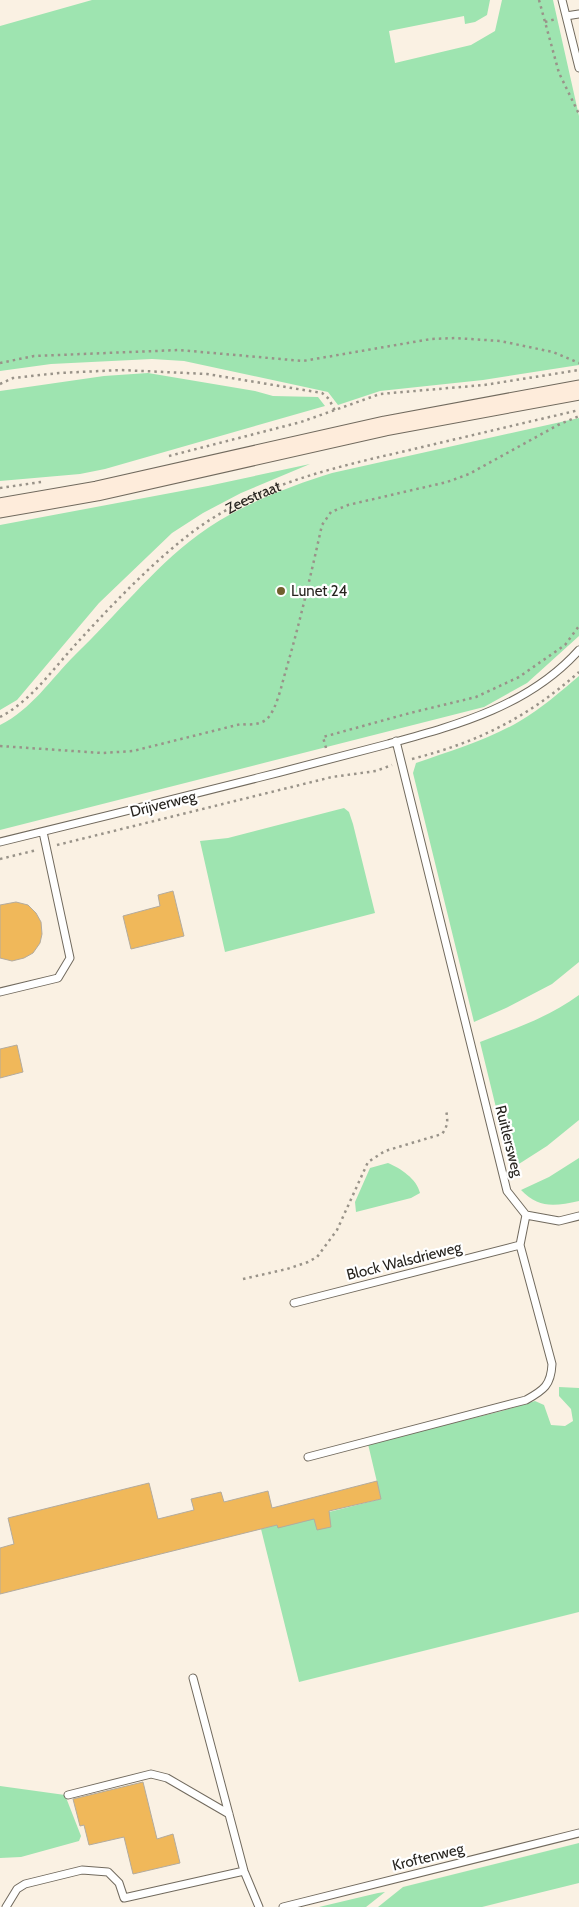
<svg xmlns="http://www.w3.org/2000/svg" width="579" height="1907" font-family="Cabin,sans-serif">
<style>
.green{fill:#9ee4b0}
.building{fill:#f0b85a;stroke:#b3ab9e}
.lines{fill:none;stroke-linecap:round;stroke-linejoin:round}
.service-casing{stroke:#716a5e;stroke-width:9}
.secondary-casing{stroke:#716a5e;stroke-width:21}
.path{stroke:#999389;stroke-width:2.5;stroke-dasharray:2.5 4;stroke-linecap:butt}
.service{stroke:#fff;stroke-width:7}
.secondary{stroke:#feecdb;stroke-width:19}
.poi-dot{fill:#70602e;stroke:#fff;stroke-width:2}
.labels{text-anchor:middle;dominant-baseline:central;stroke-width:4.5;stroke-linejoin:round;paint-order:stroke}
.street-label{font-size:15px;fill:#27241f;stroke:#fff}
.poi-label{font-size:15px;fill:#27241f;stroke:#fff;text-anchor:start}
</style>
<rect width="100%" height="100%" fill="#faf1e3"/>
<!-- green -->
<path class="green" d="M92,0H490L487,15L475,22L465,24L464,16L389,31L395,63L471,45L495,31L502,0H553L579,116V365L483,380L380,391L338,405L328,392L184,361L152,359L51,364L0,371V26Z
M148,373L255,391L273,396L318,397L325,406L105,469L80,474L0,481V391L104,376Z
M579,418V636L527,683L484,707L0,830V725C31,710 51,679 75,655C116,616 152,569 198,535C235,507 287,487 332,473Z
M310,464L241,493L203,513L172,533L99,603L17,700L0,710V525L208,486Z
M579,676V962L552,984L506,1008L474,1022L413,773L416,763C451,751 488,740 520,721C542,708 560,692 579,676Z
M344,808L349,812L353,824L375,913L225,952L200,841L228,838Z
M579,995V1120L547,1146L511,1169L480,1042C514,1029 549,1017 579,995Z
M579,1158V1201C555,1206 539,1209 521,1190L549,1177Z
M388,1163C400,1168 417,1179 420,1193L411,1198L356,1212L355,1202L370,1168Z
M559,1387L579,1388V1612L299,1682L261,1529L381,1499L368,1444L502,1411L535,1401L544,1405L551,1425L565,1426L573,1421L571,1409L559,1396Z
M0,1786L65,1795L81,1836L79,1841L21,1857L0,1858Z
M579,1843V1883L482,1907H378L403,1887Z
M385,1892L366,1907H319L378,1893Z"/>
<!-- building -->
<path class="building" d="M173,891L184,936L131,949L123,916L160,906L158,895Z
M16,902L28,905L36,913L41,922L42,934L40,943L33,953L24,958L12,961L0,958V905Z
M17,1045L23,1072L0,1078V1049Z
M377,1481L381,1499L329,1511L331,1527L317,1530L314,1519L278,1528L277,1525L0,1594V1548L14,1544L8,1518L149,1483L158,1519L194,1510L191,1499L221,1492L224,1502L268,1491L272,1508Z
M143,1782L157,1839L173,1834L180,1863L133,1874L124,1837L89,1845L84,1825L80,1826L73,1799Z"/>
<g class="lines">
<!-- service casing -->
<g class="service-casing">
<path id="service" d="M562,0L579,68
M566,16L579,14
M0,842C86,821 171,800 257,778C301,767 345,755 388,744C457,725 529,706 579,650
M0,992L58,978L70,958L43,832
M526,1215L559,1221L579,1216
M294,1303L520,1245
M308,1457L526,1400C544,1390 551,1385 552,1364L520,1245L526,1215L507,1191L396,741
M193,1678L244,1871L259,1907
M68,1795L151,1774L167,1778L229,1814
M6,1907L17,1889L25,1884L82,1870L108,1872L119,1883L124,1898L244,1871
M283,1907L579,1833"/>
</g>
<!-- secondary casing -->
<g class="secondary-casing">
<path id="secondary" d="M0,508L97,491L385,426L579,390"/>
</g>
<!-- path -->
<g class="path">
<path d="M539,0L559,73L579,114"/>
<path d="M545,22L556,19"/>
<path d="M0,363L34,356L179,350L303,361L431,339L455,338L500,341L553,352L579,363"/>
<path d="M0,384L13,378L59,373L121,370L207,374L322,393L329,399L335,411"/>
<path d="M169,456L301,422L380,394L484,385L579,370"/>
<path d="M0,488L41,482"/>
<path id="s1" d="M0,717C31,701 53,669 76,644C109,608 143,572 181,541C247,486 332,468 414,449C469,436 524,423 579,410"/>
<path d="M0,746L102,753L133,751L241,724C249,725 260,725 267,719C277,709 282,683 286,670C300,622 311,574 322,525L331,512L348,505L447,482L469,474L558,425L579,416"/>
<path d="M326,748L323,737L410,713L476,697L519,677L565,645L579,626"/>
<path d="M412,759C478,742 527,718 579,672"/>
<path d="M57,845L332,777L376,771L392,765"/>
<path d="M0,859L37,850"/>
<path d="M243,1279L287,1269L308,1262L317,1257L337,1230L368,1162L385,1151L442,1134C448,1126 448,1120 446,1110"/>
</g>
<!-- service -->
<use href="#service" class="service"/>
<!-- secondary -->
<use href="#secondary" class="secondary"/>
</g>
<!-- markers -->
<circle class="poi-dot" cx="281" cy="591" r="5"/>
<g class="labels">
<!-- street labels -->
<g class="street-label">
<text stroke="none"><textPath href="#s1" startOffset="338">Zeestraat</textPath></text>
<text transform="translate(163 804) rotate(-14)">Drijverweg</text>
<text transform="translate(509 1141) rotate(76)">Ruitlersweg</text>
<text transform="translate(404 1261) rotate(-14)">Block Walsdrieweg</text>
<text transform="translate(428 1857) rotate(-14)">Kroftenweg</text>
</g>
<!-- poi labels -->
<g class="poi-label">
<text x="291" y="591">Lunet 24</text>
</g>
</g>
</svg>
